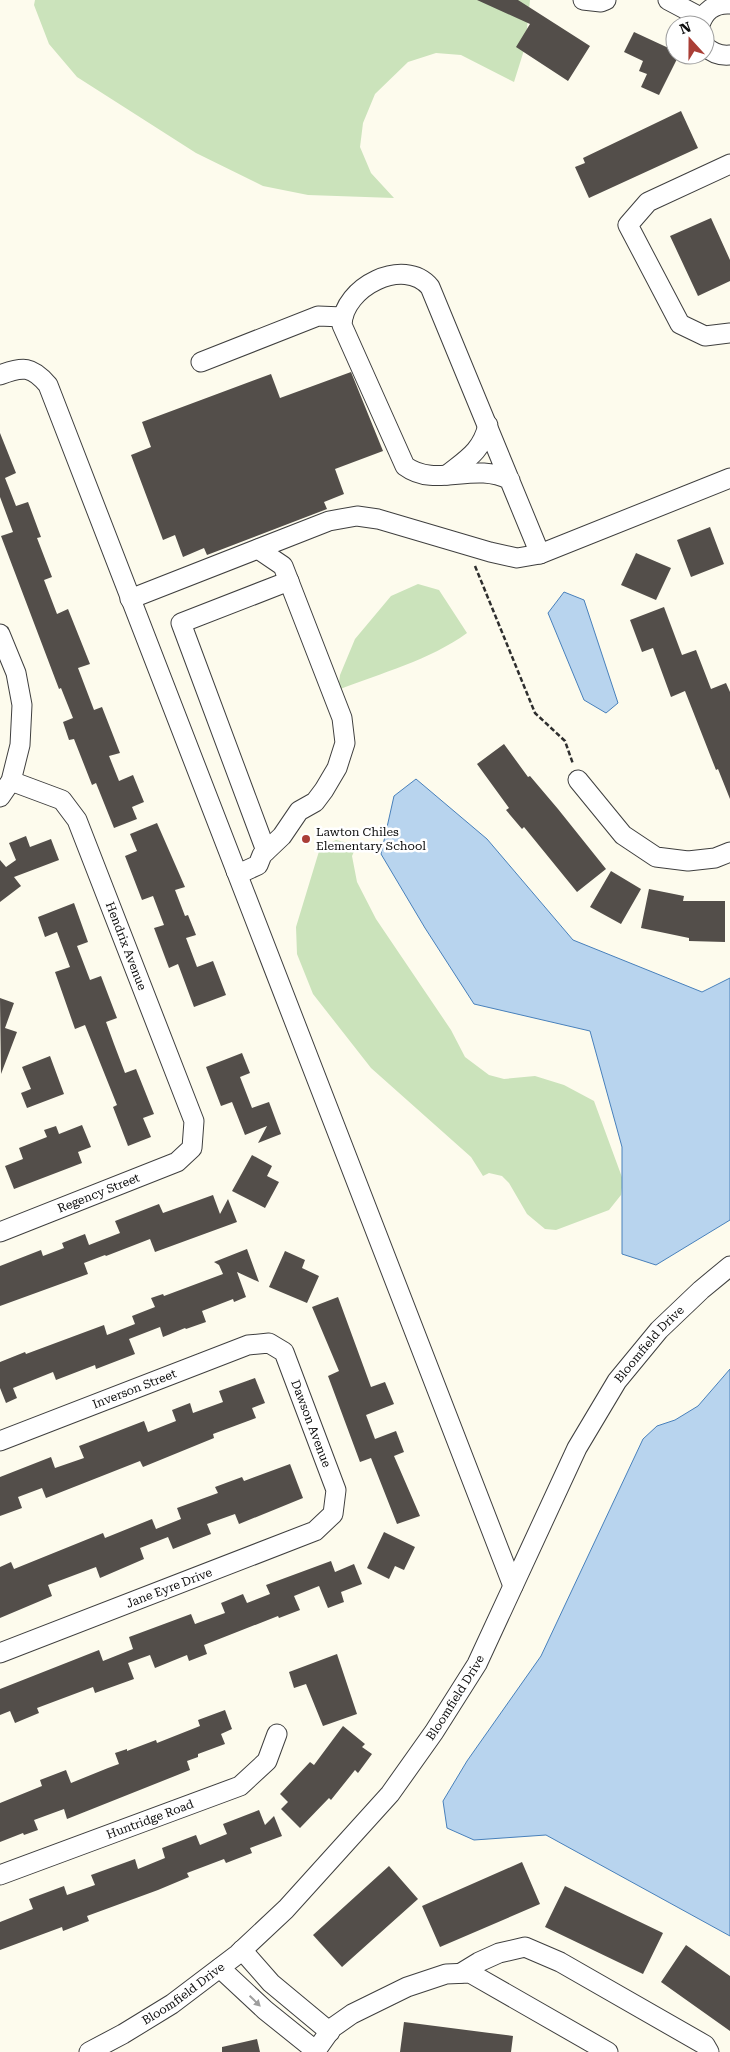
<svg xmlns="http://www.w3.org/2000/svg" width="730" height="2052" font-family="'Roboto Serif',serif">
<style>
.green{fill:#cbe3bb}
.water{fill:#b8d4ee;stroke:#4880bb}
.building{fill:#534e4a}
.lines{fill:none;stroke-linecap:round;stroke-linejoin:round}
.minor-casing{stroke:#3f3f3f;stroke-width:21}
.path{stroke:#2e2e2e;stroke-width:2.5;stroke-dasharray:5 2.5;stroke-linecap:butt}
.minor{stroke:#fff;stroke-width:19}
.oneway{fill:#9e9e9e}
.poi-dot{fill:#aa3e36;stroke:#fff;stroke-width:2}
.labels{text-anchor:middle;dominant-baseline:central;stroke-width:5;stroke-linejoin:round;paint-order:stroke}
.poi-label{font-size:12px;fill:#0c0c0c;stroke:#fff;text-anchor:start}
.street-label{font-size:12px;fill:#0c0c0c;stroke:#fff}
</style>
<rect width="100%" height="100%" fill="#fdfbed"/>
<!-- green -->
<path class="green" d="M35,0H530L525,47L514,82L461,55L436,53L408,62L375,94L363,123L360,147L371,173L394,198L308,195L263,186L196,153L77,77L49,44L34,5Z
M418,584L439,590L467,633C430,660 381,673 338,690L340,675L355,639L391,596Z
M336,840L357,845L352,856L357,882L376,919L451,1030L465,1057L489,1075L504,1079L535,1076L564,1085L594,1101L623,1180L621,1195L609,1210L556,1230L545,1229L527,1214L509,1183L502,1176L489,1173L483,1176L471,1157L371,1068L313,994L297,954L296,927L320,848Z"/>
<!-- water -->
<path class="water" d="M564,592L584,600L618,703L606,713L584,700L548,613Z
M416,779L487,839L573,940L702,992L730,978V1220L656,1265L622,1254V1147L590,1031L474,1004L425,928L381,854L394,796Z
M730,1369V1936L546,1835L474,1840L447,1828L443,1801L467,1761L541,1656L643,1439L657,1426L675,1420L698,1406Z"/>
<!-- building -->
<path class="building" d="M477,0H518L590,46L568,81L516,47L530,24Z
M634,32L675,51V55H679L659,95L641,87L647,74L639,71L643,61L624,52Z
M681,111L698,148L589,198L575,167L585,163L583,158Z
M711,218L730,260V281L698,296L670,236Z
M351,372L383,451L335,469L344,494L324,502L327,509L207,555L204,548L183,557L175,535L163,540L131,455L151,447L142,422L271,374L280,398Z
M0,433L16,473L5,478L16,506L28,502L41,537L37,538L52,577L44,580L57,614L68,609L90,664L78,668L94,710L102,707L120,753L109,756L119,781L133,775L144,802L132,807L137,819L114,828L96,783L92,785L74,739L69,740L63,722L73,718L61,688L59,689L1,536L13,532L0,497Z
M710,527L724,564L691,577L677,540Z
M636,553L671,568L656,600L621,585Z
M664,607L682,655L696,650L711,689L726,683L730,692V799L718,769L716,770L685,691L671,697L653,648L642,652L630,620Z
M504,744L528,777L530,776L558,809L606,869L577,892L524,827L522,829L506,810L509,808L477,764Z
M157,823L185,887L175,890L185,916L188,915L196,935L186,938L197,967L213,961L226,995L194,1007L178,964L169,968L154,928L164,925L153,896L142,900L125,856L137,851L130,834Z
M26,836L30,847L51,839L59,860L14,877L21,886L0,902V860L6,867L16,860L9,843Z
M611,871L641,889L621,924L590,907Z
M649,889L684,896L683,901H725V942L689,941V938L641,928Z
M74,903L88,942L77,946L90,980L101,976L117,1018L106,1022L114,1044L125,1073L136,1069L154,1114L143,1118L151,1137L128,1146L113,1107L117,1105L85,1025L75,1029L55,972L70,967L57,932L45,937L38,917Z
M0,998L14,1003L5,1028L17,1032L1,1074Z
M242,1053L250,1073L240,1077L252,1108L269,1102L281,1134L258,1143L267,1126L245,1135L232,1102L221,1106L206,1067Z
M50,1056L64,1094L27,1108L21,1093L31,1089L22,1067Z
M82,1125L91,1147L78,1152L82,1163L14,1189L5,1166L23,1159L19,1148L47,1137L44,1130L56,1126L59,1134Z
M252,1155L272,1166L267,1176L279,1182L265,1208L232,1191Z
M213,1195L220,1214L228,1199L237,1222L155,1252L150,1239L106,1256L105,1255L84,1263L88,1274L0,1306V1266L41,1250L43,1256L64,1248L62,1243L85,1234L89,1245L120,1233L115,1221L159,1204L163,1213Z
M247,1249L259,1282L237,1272L246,1297L234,1302L233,1299L202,1311L206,1322L186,1329L185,1328L163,1337L160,1327L129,1339L135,1354L96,1369L95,1365L56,1380L53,1372L13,1388L17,1398L6,1403L0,1388V1362L25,1352L26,1354L104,1325L107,1335L135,1324L132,1316L155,1307L151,1298L163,1294L164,1296L223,1274L219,1265L214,1262Z
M285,1251L305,1260L302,1268L319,1276L307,1303L269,1287Z
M338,1297L371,1387L385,1382L394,1404L366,1415L375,1439L396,1431L404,1452L394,1456L420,1516L397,1524L371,1458L360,1462L328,1376L339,1371L312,1307Z
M255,1378L265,1403L252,1408L256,1418L213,1434L214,1438L143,1467L140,1461L46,1498L42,1488L18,1497L22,1508L0,1516V1477L51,1457L55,1468L84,1458L79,1446L144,1421L148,1432L176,1421L172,1410L190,1403L193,1413L223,1402L219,1391Z
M290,1464L303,1498L239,1524L235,1514L207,1524L211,1534L173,1549L168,1537L140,1548L144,1559L100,1578L96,1567L48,1585L52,1596L0,1618V1567L11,1562L14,1569L103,1533L105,1538L152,1519L156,1529L181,1519L177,1508L218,1493L215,1487L242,1477L244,1481Z
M384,1532L415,1547L404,1570L395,1566L389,1579L367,1568Z
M331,1561L335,1572L354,1564L362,1584L341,1592L344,1602L328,1608L319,1586L294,1596L300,1610L279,1618L278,1616L204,1645L207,1654L189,1661L187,1655L155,1668L150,1655L128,1663L134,1679L95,1693L93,1687L37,1708L39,1713L15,1723L10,1711L0,1715V1689L99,1650L103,1661L133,1649L129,1637L191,1614L195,1624L225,1613L221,1603L243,1594L247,1603L270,1594L266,1585Z
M337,1654L357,1714L323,1726L306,1684L294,1688L289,1672Z
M225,1710L232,1729L221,1734L225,1744L198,1754V1757L187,1761L190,1770L67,1819L64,1809L34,1820L38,1830L24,1835L23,1833L0,1842V1803L42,1786L40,1780L66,1770L71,1783L108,1768L119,1764L115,1753L127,1749V1751L156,1740L157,1743L200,1726L198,1720Z
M343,1726L365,1744L362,1747L372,1754L358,1773L355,1770L331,1800L329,1798L300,1828L281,1809L288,1802L280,1794L310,1762L314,1765Z
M259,1810L265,1825L274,1816L282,1836L250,1848L252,1853L226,1863L224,1859L187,1873L189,1877L158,1890L87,1916L89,1921L63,1931L62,1927L0,1950V1922L33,1909L29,1899L64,1886L67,1895L95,1885L91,1875L135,1859L138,1869L165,1858L162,1848L196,1835L200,1845L227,1834L223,1824Z
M522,1862L540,1904L440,1947L422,1906Z
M389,1866L418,1899L342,1967L313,1935Z
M565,1886L663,1933L643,1974L545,1927Z
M686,1945L730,1976V2031L661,1982Z
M404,2022L513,2036L511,2052H400Z
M257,2039L260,2052H222V2047Z"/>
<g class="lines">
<!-- minor casing -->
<g class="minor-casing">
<g id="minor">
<path d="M583,0L601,2L606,0"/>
<path d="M668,0L702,18"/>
<path d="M700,25C704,11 715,3 730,4"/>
<path d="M705,46C712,53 720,56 730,55"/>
<path d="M730,164L648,202L628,225L680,324L705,336L730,333"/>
<path d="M201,362L318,316L343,317"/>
<path d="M0,375C23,366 32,366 48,385L513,1586"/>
<path d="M447,475C467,459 482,451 488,425"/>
<path d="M510,480C474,461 436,489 405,466L342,325C343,287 404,256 430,287L540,554"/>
<path d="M130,599L329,521L357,516L378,519L490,552L517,558L540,554L730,478"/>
<path d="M0,634L16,673L22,705L20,745L11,781L0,797"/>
<path d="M578,780L623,835L656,857L688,861L715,858L730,852"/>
<path d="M266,851L181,623L289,581"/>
<path d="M236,871H245L258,865L262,855L282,836L299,811L315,802L324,790L337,768L345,743L342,718L283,566L258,549"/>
<path id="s1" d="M0,1232L177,1162L192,1148L194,1121L77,820L62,800L11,781"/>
<path id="s2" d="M0,1441L248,1345L269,1343L284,1352L336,1490L333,1514L315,1531L0,1653"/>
<path id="s3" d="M0,1875L240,1786L267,1761L277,1734"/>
<path d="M242,1950L271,1983L330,2032"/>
<path d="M220,1968L265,2010L316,2051"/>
<path d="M461,1973L479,1962L499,1953L525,1947L560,1962L705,2045L709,2052"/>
<path id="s4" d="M89,2052L123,2034L172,2004L238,1954L286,1909L390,1794L434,1732L477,1664L577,1448L617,1381L659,1330L701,1290L730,1266"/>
<path d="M315,2052L332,2028L352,2014L407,1987L446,1974L470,1973L608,2052"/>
</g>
</g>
<!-- path -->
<path class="path" d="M475,566L535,713L565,741L573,764"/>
<!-- minor -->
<use href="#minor" class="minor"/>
</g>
<!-- one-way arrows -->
<defs><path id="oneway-solid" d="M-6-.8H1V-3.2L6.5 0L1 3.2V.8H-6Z" transform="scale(1.25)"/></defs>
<use class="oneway" href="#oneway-solid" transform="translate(255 2001) rotate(44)"/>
<!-- markers -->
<circle class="poi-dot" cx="306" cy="839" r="5"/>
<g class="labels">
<!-- poi labels -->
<g class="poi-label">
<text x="316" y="832">Lawton Chiles<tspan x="316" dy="14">Elementary School</tspan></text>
</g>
<!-- street labels -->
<g class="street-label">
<text transform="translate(126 946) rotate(69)">Hendrix Avenue</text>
<text stroke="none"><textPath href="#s1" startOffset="106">Regency Street</textPath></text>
<text stroke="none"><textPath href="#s4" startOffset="921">Bloomfield Drive</textPath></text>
<text stroke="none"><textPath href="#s2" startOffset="144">Inverson Street</textPath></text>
<text stroke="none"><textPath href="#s2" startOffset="381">Dawson Avenue</textPath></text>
<text transform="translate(169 1588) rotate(-21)">Jane Eyre Drive</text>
<text stroke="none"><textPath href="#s4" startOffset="516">Bloomfield Drive</textPath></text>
<text stroke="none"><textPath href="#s3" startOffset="160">Huntridge Road</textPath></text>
<text stroke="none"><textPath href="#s4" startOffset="111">Bloomfield Drive</textPath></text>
</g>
</g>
<!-- north arrow -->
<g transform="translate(690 40) rotate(339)"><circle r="24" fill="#ffffff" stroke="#9e9e9e"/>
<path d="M0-4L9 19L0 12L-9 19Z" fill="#aa3e36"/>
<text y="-8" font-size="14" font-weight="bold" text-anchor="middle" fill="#0c0c0c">N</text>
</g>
</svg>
